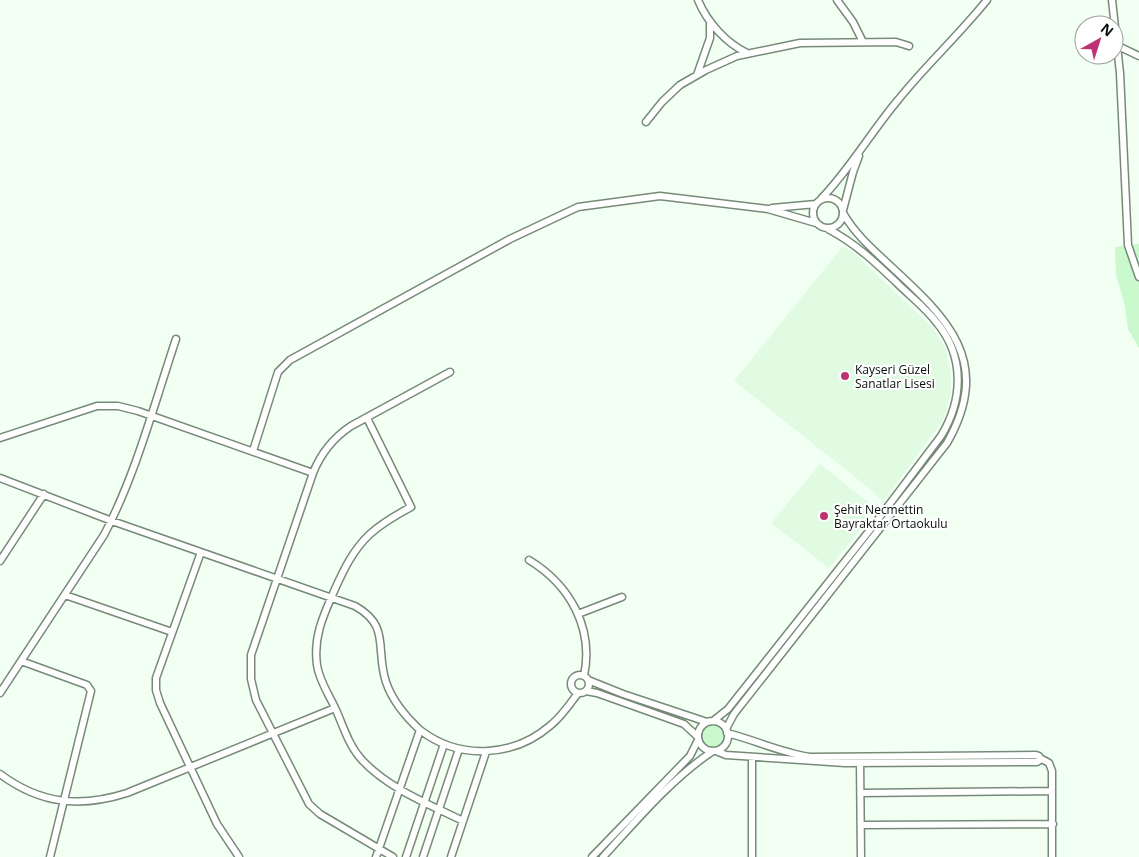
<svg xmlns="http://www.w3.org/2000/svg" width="1139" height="857" font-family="'Open Sans',sans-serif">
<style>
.built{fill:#e0fbe2}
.green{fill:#c9f9cd}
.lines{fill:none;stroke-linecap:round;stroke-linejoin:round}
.minor-casing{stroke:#778a78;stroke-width:9}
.minor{stroke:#fff;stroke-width:6}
.poi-dot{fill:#bc3371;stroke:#fff;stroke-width:2}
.labels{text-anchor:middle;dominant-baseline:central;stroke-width:4;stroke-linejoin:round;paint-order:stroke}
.poi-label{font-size:12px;fill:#080f09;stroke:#fff;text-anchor:start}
</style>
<rect width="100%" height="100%" fill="#f2fff3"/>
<!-- built -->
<path class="built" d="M843,246L855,254L933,328L945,348L951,372V394L943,420L883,502L870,489L734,381Z
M820,464L877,509L829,568L771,523Z"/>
<!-- green -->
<path class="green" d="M1139,244V348L1128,329L1125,306L1116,275L1115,247Z
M702 736a11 11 0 1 1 22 0a11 11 0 1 1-22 0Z"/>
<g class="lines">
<!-- minor casing -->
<g class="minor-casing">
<path id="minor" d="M698,0C707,22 726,43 747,53
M837,0L853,22L863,42
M1112,0L1120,73L1128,245L1139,277
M1118,46L1139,56
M697,75L710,38V21
M646,122L662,102L680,85L706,70L737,56L800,43L896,42L909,46
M813 213a15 15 0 1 1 30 0a15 15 0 1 1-30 0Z
M821,199C850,169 871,132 898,100C926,65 959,35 987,0
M772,208L816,204
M843,210L853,172L859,156
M367,418L411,507C396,515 382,523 370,534C353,550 344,569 335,589C324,614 313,636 317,665C319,681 330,696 336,710C344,728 349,746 362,760C389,789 429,804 463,821
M0,438L97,406H118L138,411L313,473
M253,451L278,372L290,360L510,239L578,207L660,196L768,209L816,223
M0,478L112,521L355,606C391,626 375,649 386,682C392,700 406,717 420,730L376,857
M201,552L156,678V690L160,703L217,824L239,857
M529,560C570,585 594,628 584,676
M0,561L44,494
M65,595L172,632
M578,614L622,597
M21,661L87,685L91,691L50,857
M571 684a9 9 0 1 1 18 0a9 9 0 1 1-18 0Z
M588,680L623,694L707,722
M586,691L597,693L684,724L698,737
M0,693L104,535C136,474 154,405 176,339
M713,721L728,709L873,526L941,436C963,400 965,357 937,323C926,308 910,296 897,283C875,262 855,243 828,229
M698 736a15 15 0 1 1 30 0a15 15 0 1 1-30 0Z
M726,729L734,714L947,443C996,357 942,314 883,259C868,245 854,232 843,213
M420,730C459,760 513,758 551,725C562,716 570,704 578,693
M716,751L726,755L845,763L1037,762L1040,760L1039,756L1036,755L810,757C782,753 755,740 727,733
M752,757V857
M1040,758L1049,763L1052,771V857
M860,760L861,857
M0,774C40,804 80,808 127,793L335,708
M861,793L1052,791
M861,825L1053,824
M393,857L320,814L309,804L256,700L251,679V655L313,473C321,453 333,438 351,426L450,372
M406,857L444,744
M423,857L459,749
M451,857L486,752
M592,857L690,756L698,740
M603,857C637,820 671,779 713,751"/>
</g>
<!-- minor -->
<use href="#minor" class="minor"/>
</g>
<!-- markers -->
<g class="poi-dot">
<circle cx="845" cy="376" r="5"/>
<circle cx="824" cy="516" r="5"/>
</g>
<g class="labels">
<!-- poi labels -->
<g class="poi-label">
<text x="855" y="369">Kayseri Güzel<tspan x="855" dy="14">Sanatlar Lisesi</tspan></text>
<text x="834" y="509">Şehit Necmettin<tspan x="834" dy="14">Bayraktar Ortaokulu</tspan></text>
</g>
</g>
<!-- north arrow -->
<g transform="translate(1099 40) rotate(39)"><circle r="24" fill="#ffffff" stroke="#9c9f9d"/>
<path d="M0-4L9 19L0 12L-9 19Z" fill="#bc3371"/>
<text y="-8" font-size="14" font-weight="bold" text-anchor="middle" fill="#080f09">N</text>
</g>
</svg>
